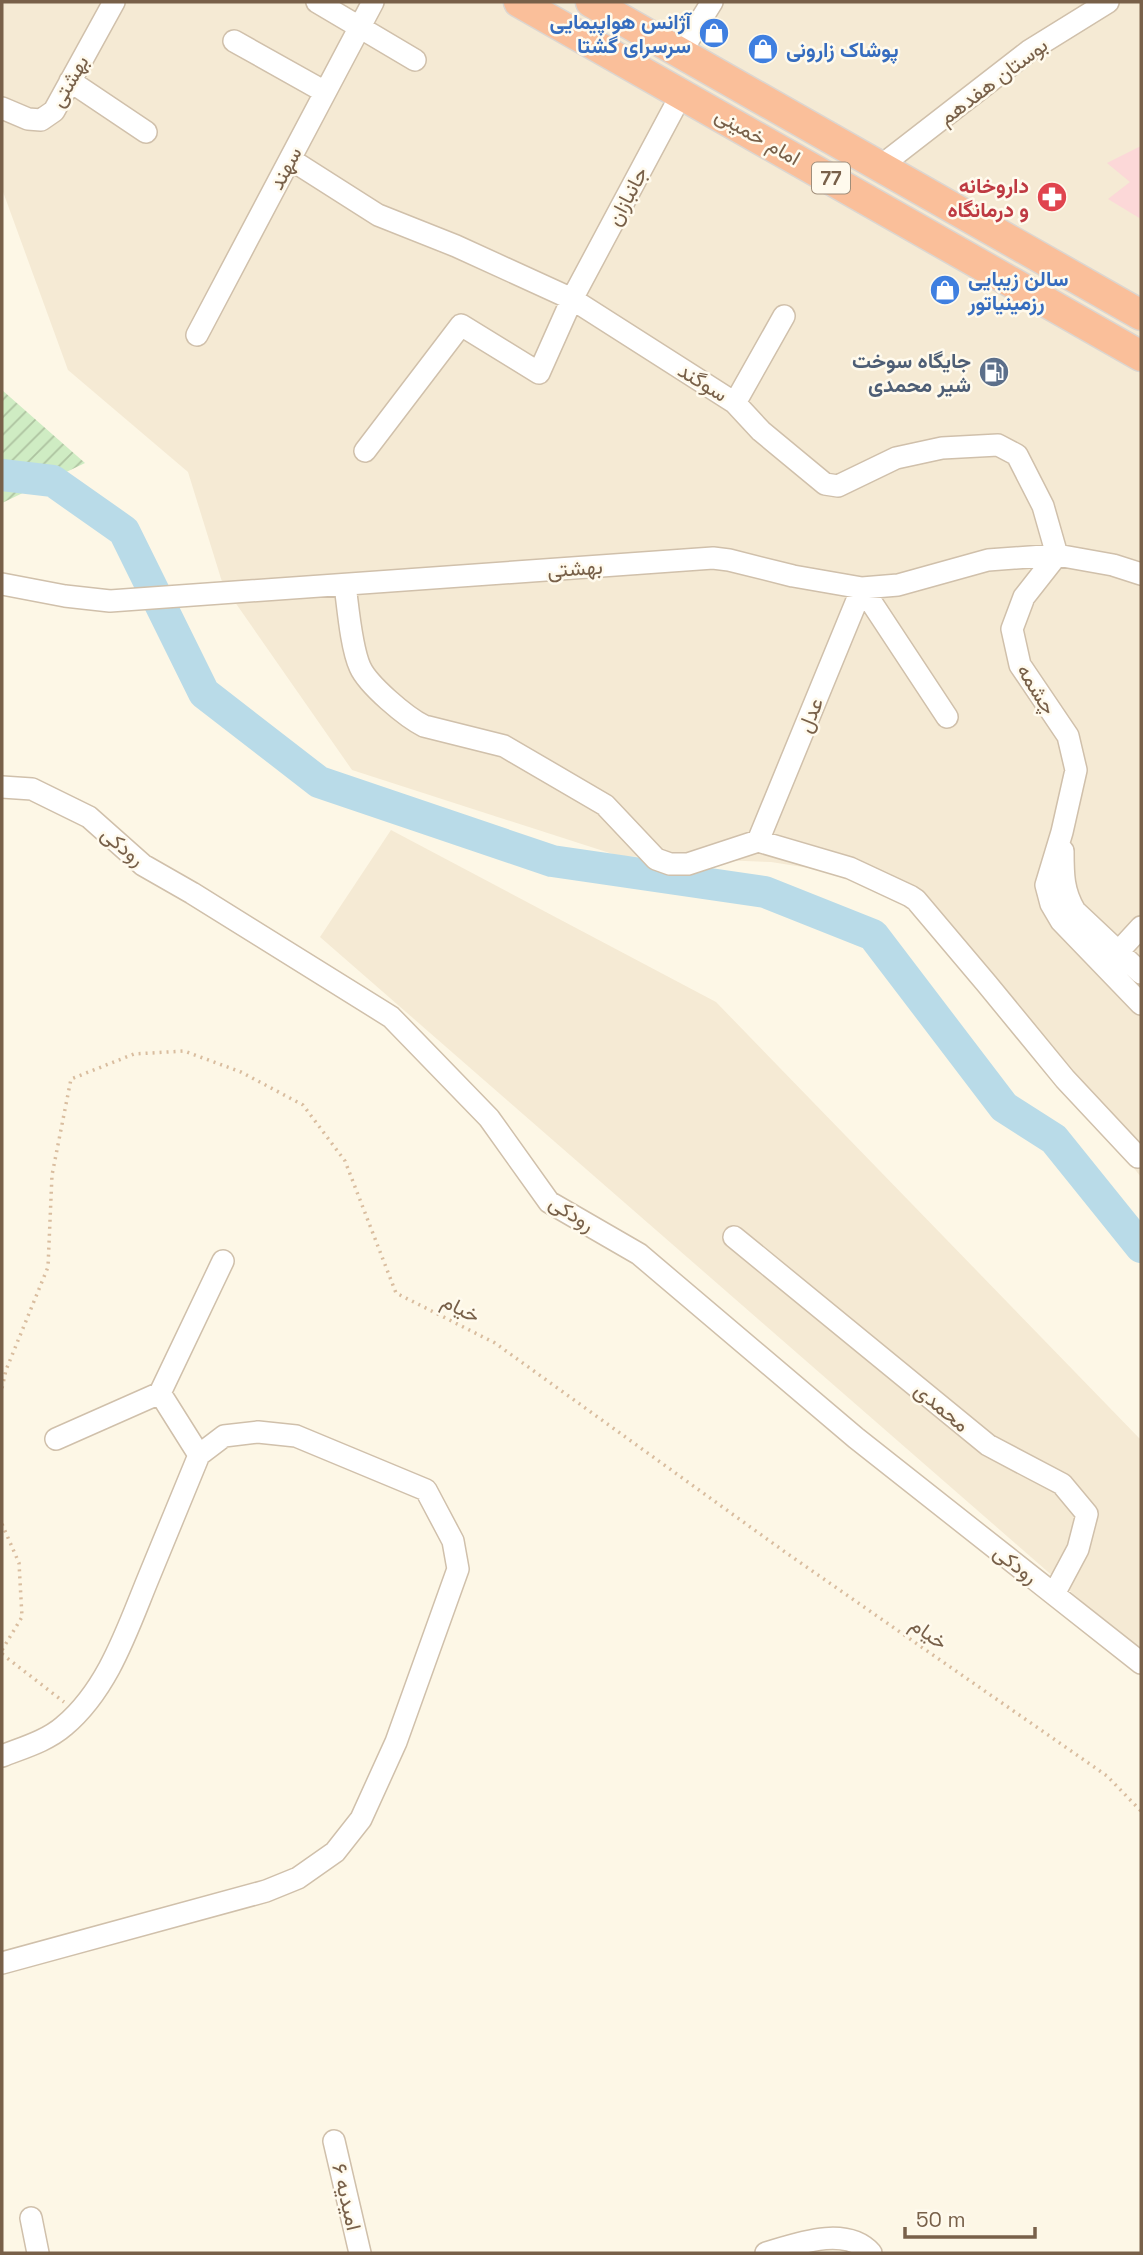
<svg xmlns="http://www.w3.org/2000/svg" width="1143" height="2255" font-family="'Space Grotesk',Vazirmatn,sans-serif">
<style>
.residential{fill:#f5ead4}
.medical{fill:#fcd8d8}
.garden{fill:url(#garden-furrows)}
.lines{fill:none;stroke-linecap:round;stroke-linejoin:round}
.river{stroke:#b9dbe8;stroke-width:32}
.minor-casing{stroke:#d0c0ab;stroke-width:24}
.highway-casing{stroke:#dcd6d0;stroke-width:33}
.path{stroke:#d9bd9f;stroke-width:3.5;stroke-dasharray:2 5;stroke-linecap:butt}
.minor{stroke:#fff;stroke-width:21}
.highway{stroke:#fabf9a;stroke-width:30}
.labels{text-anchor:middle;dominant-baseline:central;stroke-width:5;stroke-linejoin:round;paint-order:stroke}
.shield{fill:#fffaed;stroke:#a08e7a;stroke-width:2}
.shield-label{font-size:19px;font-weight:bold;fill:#786049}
.shop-label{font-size:21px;font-weight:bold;fill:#366cbe;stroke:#fffaed;text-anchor:start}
.street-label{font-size:21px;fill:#786049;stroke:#fffaed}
.health-label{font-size:21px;font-weight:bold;fill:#be3a42;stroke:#fffaed;text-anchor:end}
.service-label{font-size:21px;font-weight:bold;fill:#4e5e75;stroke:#fffaed;text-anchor:end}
</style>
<defs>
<pattern id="garden-furrows" width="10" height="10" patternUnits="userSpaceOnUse" patternTransform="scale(1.75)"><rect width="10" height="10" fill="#cfecc3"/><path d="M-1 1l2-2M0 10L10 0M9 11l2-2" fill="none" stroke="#adc3a0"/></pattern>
</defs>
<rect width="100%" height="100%" fill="#fdf7e6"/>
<!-- residential -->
<path class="residential" d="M2,2H1141V1177L962,955L911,884L771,862L619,856L352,770L223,585L188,472L68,370L2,189Z
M391,830L716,1002L1141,1440V1653L320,937Z"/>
<!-- medical -->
<path class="medical" d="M1141,146V219L1108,199L1130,182L1107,163Z"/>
<!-- garden -->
<path class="garden" d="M2,390L85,463L2,503Z"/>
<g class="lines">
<!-- river -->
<path class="river" d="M2,475L53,481L124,531L204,693L319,782L552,861L765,892L873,935L1004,1107L1054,1139L1141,1247"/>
<!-- minor casing -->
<g class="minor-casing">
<path id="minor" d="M317,2L415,60
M234,41L325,92
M681,52L712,2
M70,81L146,132
M2,108L28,119L41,120L54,111L114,2
M290,159L378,215L456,246L572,299L735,403L761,431L825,484L838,486L896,458L942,448L998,445L1017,455L1043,506L1057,555L1024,597L1012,629L1020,665L1068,736L1076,770L1062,832L1046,885L1051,904L1061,921L1141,1004
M882,165L1029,51L1108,2
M197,335L373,2
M735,403L784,316
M365,451L461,325L539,373L572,299L682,93
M2,584L65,596L110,601L713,558L729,560L793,576L862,588L898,585L988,560L1057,555L1113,565L1141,574
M345,585C348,607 351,647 360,667C368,685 406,717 424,726L504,746L605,805L656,859L670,864H688L758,841L850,868L910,896L916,900L987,984L1065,1079L1138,1157
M862,588L947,717
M2,787L32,789L89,817L143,865L192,893L391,1017L489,1118L549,1202L639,1254L856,1438L1141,1663
M758,841L862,588
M1063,851C1063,874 1063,891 1075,911L1141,973
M1118,952L1141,927
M734,1237L988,1445L1062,1484L1087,1514L1078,1549L1054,1594
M56,1439L160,1393
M199,1455L160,1393L223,1261
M2,1756C22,1748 47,1741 64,1726C108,1689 127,1630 148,1579C165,1538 182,1496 199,1455L224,1436L258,1432L296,1436L426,1490L453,1541L458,1569L396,1742L361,1819L335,1852L298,1878L266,1891L2,1963
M334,2141L360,2253
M31,2218L38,2253
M766,2253C796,2244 846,2225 871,2253"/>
</g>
<!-- highway casing -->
<g class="highway-casing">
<path id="highway" d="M519,2L1141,356
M591,2L1141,315"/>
</g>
<!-- path -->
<path class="path" d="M2,1388L6,1370L48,1267L52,1175L71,1079L134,1054L184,1051L241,1072L303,1105L345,1161L396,1293L495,1343L785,1552L1107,1776L1141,1811
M2,1524L19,1563L22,1617L2,1650
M2,1654L64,1702"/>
<!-- minor -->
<use href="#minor" class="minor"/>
<!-- highway -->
<use href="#highway" class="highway"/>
</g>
<!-- icons -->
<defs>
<g id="shop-disc" transform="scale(1.575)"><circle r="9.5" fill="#3f7fe0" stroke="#fffaed"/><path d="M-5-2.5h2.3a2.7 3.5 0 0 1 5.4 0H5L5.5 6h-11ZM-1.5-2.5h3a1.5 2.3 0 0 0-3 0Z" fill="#fff"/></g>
<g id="pharmacy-disc" transform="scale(1.575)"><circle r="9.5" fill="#e0444e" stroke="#fffaed"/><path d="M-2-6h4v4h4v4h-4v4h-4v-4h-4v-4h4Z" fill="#fff"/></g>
<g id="fuel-disc" transform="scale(1.575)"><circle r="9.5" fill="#5c6f8a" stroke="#fffaed"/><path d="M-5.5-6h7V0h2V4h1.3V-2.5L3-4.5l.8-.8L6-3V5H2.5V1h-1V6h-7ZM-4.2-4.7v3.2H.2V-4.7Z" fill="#fff"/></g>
</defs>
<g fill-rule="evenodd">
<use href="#shop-disc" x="714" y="33"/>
<use href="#shop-disc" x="763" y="49"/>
<use href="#pharmacy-disc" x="1052" y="197"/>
<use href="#shop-disc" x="945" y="290"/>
<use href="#fuel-disc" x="994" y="372"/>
</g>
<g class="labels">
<!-- shield labels -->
<rect class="shield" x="812" y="162.5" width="38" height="31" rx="5"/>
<g class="shield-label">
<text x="831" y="178">77</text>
</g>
<!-- shop labels -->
<g class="shop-label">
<text x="691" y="21" text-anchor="end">آژانس هواپیمایی<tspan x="691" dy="24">سرسرای گشتا</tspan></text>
<text x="786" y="49">پوشاک زارونی</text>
<text x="968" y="278">سالن زیبایی<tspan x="968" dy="24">رزمینیاتور</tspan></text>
</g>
<!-- street labels -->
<g class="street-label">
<text transform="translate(69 81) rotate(-60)">بهشتی</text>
<text transform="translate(993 81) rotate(-37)">بوستان هفدهم</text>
<text transform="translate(758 136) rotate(30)">امام خمینی</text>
<text transform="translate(285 168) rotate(-62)">سهند</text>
<text transform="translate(627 196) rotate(-62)">جانبازان</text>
<text transform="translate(703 382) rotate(32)">سوگند</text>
<text transform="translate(575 568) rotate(-4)">بهشتی</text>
<text transform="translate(1037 689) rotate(58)">چشمه</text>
<text transform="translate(810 715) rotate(-68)">عدل</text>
<text transform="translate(123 846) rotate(40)">رودکی</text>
<text transform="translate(572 1213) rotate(33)">رودکی</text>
<text transform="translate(461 1308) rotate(27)">خیام</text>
<text transform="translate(942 1407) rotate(40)">محمدی</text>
<text transform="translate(1016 1564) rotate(38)">رودکی</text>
<text transform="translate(929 1633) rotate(35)">خیام</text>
<text transform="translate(347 2197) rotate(77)">امیدیه ۶</text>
</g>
<!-- health labels -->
<g class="health-label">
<text x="1029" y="185">داروخانه<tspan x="1029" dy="24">و درمانگاه</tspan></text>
</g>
<!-- service labels -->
<g class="service-label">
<text x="971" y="360">جایگاه سوخت<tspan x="971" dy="24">شیر محمدی</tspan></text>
</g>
</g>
<!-- border -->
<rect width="1143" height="2255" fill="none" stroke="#786049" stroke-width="7"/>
<!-- scale -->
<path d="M905 2227v10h130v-10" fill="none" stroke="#786049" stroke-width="3.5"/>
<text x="916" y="2227" font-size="21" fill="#786049" stroke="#fffaed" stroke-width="5" paint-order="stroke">50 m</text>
</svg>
